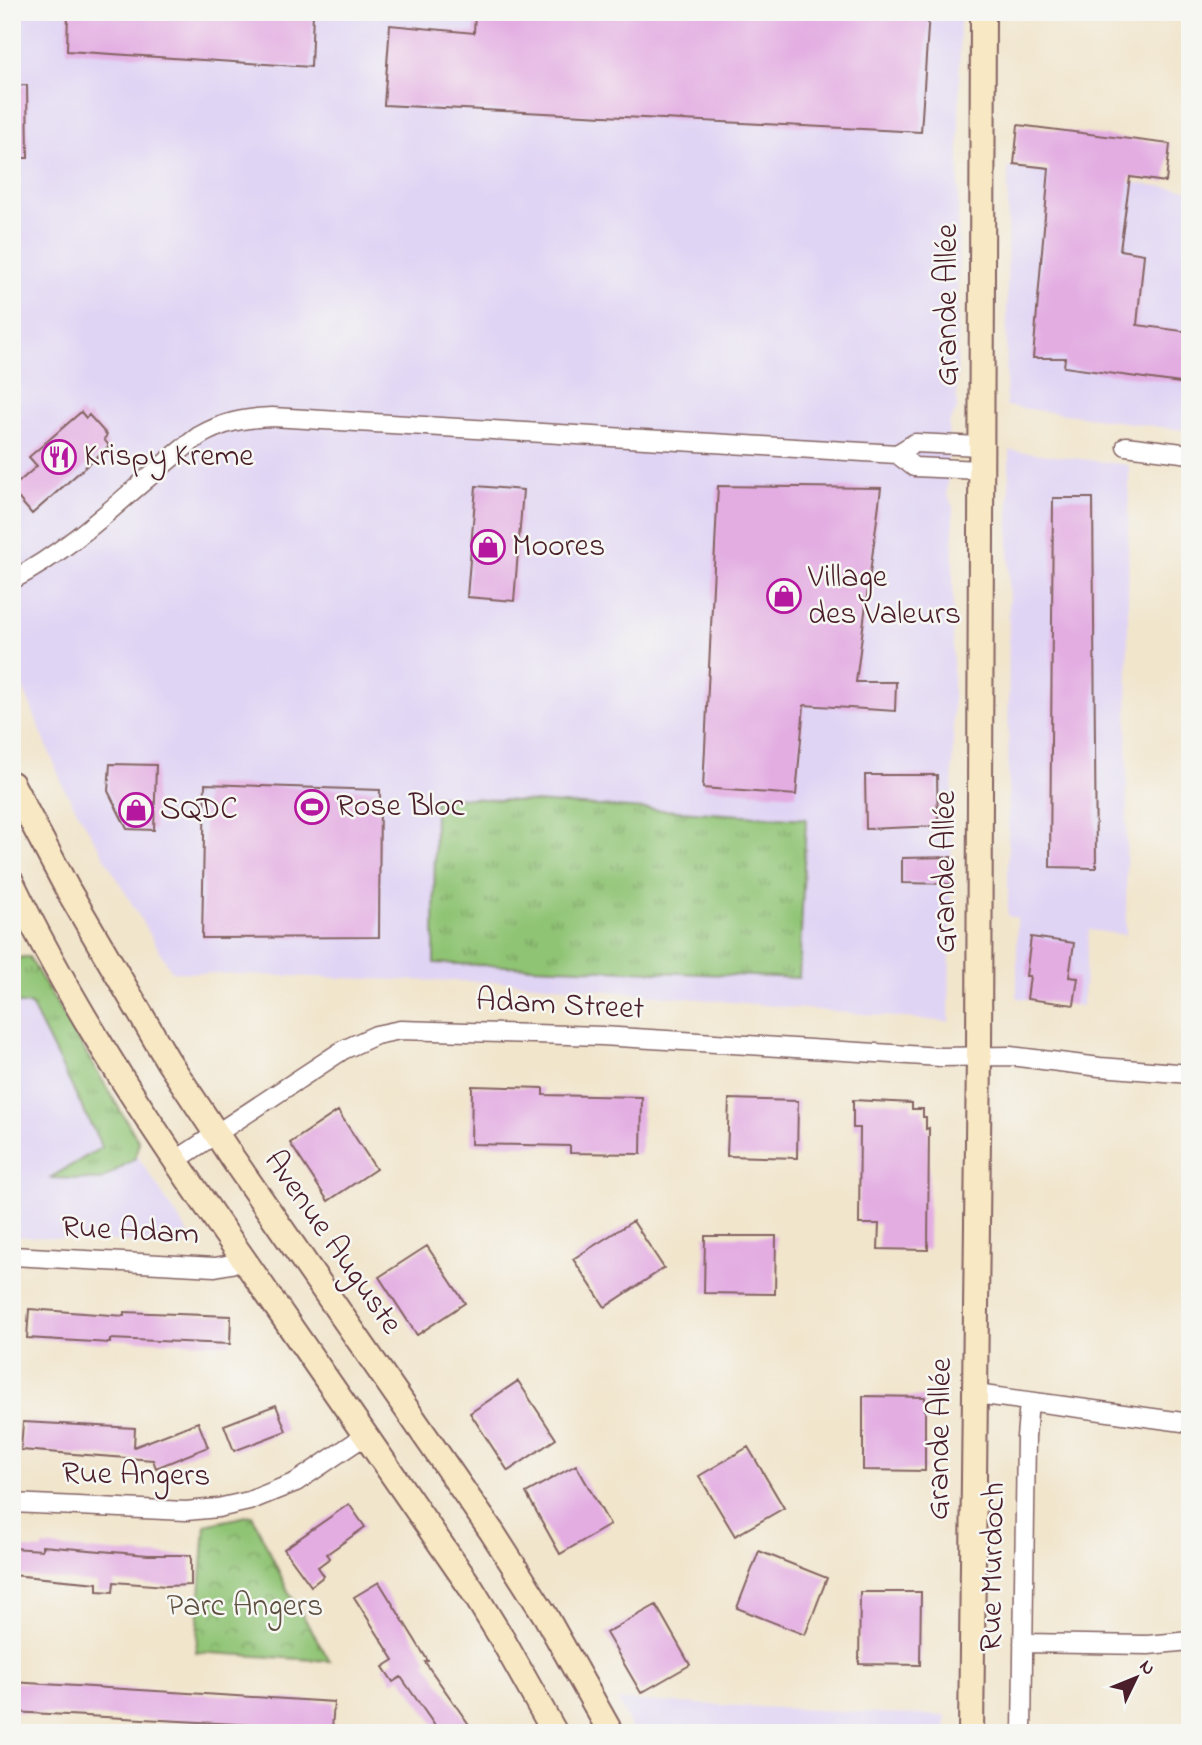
<svg xmlns="http://www.w3.org/2000/svg" width="1202" height="1745" font-family="'Indie Flower',sans-serif">
<style>
.built{fill:#e0d4f4}
.grass{fill:url(#grass-tufts);stroke:#6d7250;stroke-width:2}
.park{fill:url(#park-crowns);stroke:#6d7250;stroke-width:2}
.building{fill:#e3ade2}
.lines{fill:none;stroke-linecap:round;stroke-linejoin:round}
.minor-casing{stroke:#846463;stroke-width:21}
.secondary-casing{stroke:#846463;stroke-width:28}
.minor{stroke:#fff;stroke-width:18}
.secondary{stroke:#f8e8c3;stroke-width:24}
.labels{text-anchor:middle;dominant-baseline:central;stroke-width:5;stroke-linejoin:round;paint-order:stroke}
.street-label{font-size:32px;fill:#4a1f2b;stroke:#f6f6f2}
.poi-label{font-size:32px;fill:#4a1f2b;stroke:#f6f6f2;text-anchor:start}
.park-label{font-size:32px;fill:#5f5141;stroke:#f6f6f2}
</style>
<defs>
<pattern id="grass-tufts" width="24" height="20" patternUnits="userSpaceOnUse" patternTransform="scale(1.75)"><rect width="24" height="20" fill="#90c475"/><path d="M3 7l-1-3M5 7V3M7 7l1-3M15 17l-1-3M17 17v-4M19 17l1-3" fill="none" stroke="#789f60"/></pattern>
<pattern id="park-crowns" width="20" height="18" patternUnits="userSpaceOnUse" patternTransform="scale(1.75)"><rect width="20" height="18" fill="#90c475"/><path d="M2 6a3 3 0 1 1 6 0M12 15a3 3 0 1 1 6 0" fill="none" stroke="#789f60"/></pattern>
</defs>
<rect width="100%" height="100%" fill="#f6f6f2"/>
<filter id="ink" filterUnits="userSpaceOnUse"><feTurbulence type="fractalNoise" baseFrequency=".0143" numOctaves="2"/><feDisplacementMap in="SourceGraphic" scale="14" xChannelSelector="R" yChannelSelector="G"/><feConvolveMatrix kernelMatrix="1 2 1 2 8 2 1 2 1" color-interpolation-filters="sRGB"/></filter>
<filter id="wash" filterUnits="userSpaceOnUse"><feTurbulence type="fractalNoise" baseFrequency=".00686" numOctaves="4" result="noise"/><feDisplacementMap in="SourceGraphic" scale="28" xChannelSelector="R" yChannelSelector="G"/><feGaussianBlur stdDeviation="1.57" result="paint"/><feColorMatrix in="noise" values="0 0 0 0 0 0 0 0 0 0 0 0 0 0 0 0 0 1.4 0 .05"/><feComposite in="paint" operator="in"/></filter>
<g filter="url(#wash)">
<rect width="100%" height="100%" fill="#f1e5cc"/>
<!-- built -->
<path class="built" d="M12,12H960L957,409L949,424L947,494L953,506V739L949,1022L511,982L400,980L172,972L64,788L12,660Z
M1008,167L1190,190V431L1006,406Z
M1009,450L1129,465L1126,935L1089,930L1082,1006L1017,998V918L1008,916Z
M12,947L108,1111L196,1245L12,1236Z
M617,1700L946,1716V1733H634Z"/>
<!-- grass -->
<path class="grass" d="M435,796L806,819L799,978L434,963Z
M23,957H29L139,1142L135,1158L101,1180L50,1178L102,1147L31,1005L12,1003V960Z"/>
<!-- park -->
<path class="park" d="M252,1515L288,1591L330,1661L196,1652L205,1525Z"/>
<g id="blocks">
<!-- building -->
<path class="building" d="M68,12H313L311,67L67,51Z
M475,12H929L921,132L384,105L390,25L474,33Z
M27,85L28,158H12V86Z
M1018,125L1170,144L1166,182L1130,177L1120,250L1144,254L1137,325L1190,332L1188,384L1064,367L1065,358H1033L1049,168L1014,164Z
M81,412L86,418L89,415L107,435L104,439L109,446L32,514L12,491V488L37,466L29,457Z
M476,486L523,490L514,601L467,597Z
M718,486L881,488L856,682H896L895,711L804,705L796,795L703,788Z
M1053,498H1093L1096,868L1050,867Z
M110,764L156,765L154,830L127,829L108,791Z
M865,775H937L938,826L866,829Z
M205,784L380,790L379,937L202,938Z
M952,857V884L902,883V858Z
M1031,937L1074,943L1069,977L1078,978L1074,1005L1027,999L1030,976H1026Z
M472,1086L543,1088V1095L642,1097L641,1154L570,1153V1146L471,1144Z
M729,1099L798,1101L797,1158L727,1156Z
M853,1100L912,1103V1109H923V1117H926V1129L929,1128L928,1250L878,1249L879,1224H859L860,1128H853Z
M338,1111L376,1169L328,1201L290,1143Z
M633,1221L664,1268L605,1307L573,1259Z
M705,1236H776L775,1294L704,1293Z
M427,1246L465,1303L417,1335L379,1277Z
M29,1309L124,1316V1312L231,1316L230,1344L110,1339V1343L27,1338Z
M518,1381L556,1439L508,1471L470,1413Z
M863,1396L925,1397V1471L863,1470Z
M276,1405L286,1431L234,1451L224,1425Z
M23,1422L135,1428L134,1447L198,1422L208,1447L156,1468L153,1460L21,1450Z
M748,1447L784,1508L735,1536L699,1476Z
M576,1465L610,1525L560,1554L526,1493Z
M349,1504L365,1527L327,1554L330,1558L318,1567L324,1576L311,1586L284,1549Z
M42,1546L148,1555H191V1585L166,1586L114,1582L113,1592L97,1591V1583L12,1575V1548L42,1550Z
M759,1551L827,1578L805,1635L737,1608Z
M379,1582L428,1661L425,1662L475,1733H440L401,1677L393,1682L383,1667L394,1660L354,1597Z
M860,1592H921L920,1665L859,1664Z
M656,1605L690,1665L641,1693L606,1633Z
M12,1682L334,1702L332,1729L12,1712Z"/>
</g>
</g>
<g filter="url(#ink)">
<use href="#blocks" fill-opacity="0" stroke="#846463" stroke-width="2"/>
<g class="lines">
<!-- minor casing -->
<g class="minor-casing">
<path id="minor" d="M1126,446L1190,454
M897,454L915,443L980,446
M12,580C83,543 136,483 199,436C223,422 245,418 272,417L897,454L914,467L981,470
M175,1161L343,1050L376,1035L400,1030L602,1036L941,1057L1010,1056L1100,1067L1190,1074
M12,1256L215,1267L231,1264L243,1259
M976,1394L1190,1423
M12,1503L186,1511L218,1508L249,1501L296,1482L366,1435
M1023,1643L1148,1645L1190,1641
M1022,1733L1026,1437L1029,1402"/>
</g>
<!-- secondary casing -->
<g class="secondary-casing">
<path id="secondary" d="M12,784L68,890L168,1061L233,1159L492,1532L545,1615L611,1733
M12,883C78,1020 164,1146 251,1270C324,1376 398,1482 471,1588L501,1637L555,1733
M971,1733L979,1055L983,12"/>
</g>
<!-- minor -->
<use href="#minor" class="minor"/>
<!-- secondary -->
<use href="#secondary" class="secondary"/>
</g>
</g>
<!-- icons -->
<defs>
<g id="restaurant-ring" transform="scale(1.75)"><circle r="9.5" fill="#f6f6f2" stroke="#b5179e" stroke-width="1.5"/><path d="M-5-6h1v4h1v-4h1v4h1v-4h1v5L-1.5 .5V6h-2V.5L-5-1ZM5-6V6H3V1.5H1.5Q1.5-4 5-6Z" fill="#b5179e"/></g>
<g id="shop-ring" transform="scale(1.75)"><circle r="9.5" fill="#f6f6f2" stroke="#b5179e" stroke-width="1.5"/><path d="M-5-2.5h2.3a2.7 3.5 0 0 1 5.4 0H5L5.5 6h-11ZM-1.5-2.5h3a1.5 2.3 0 0 0-3 0Z" fill="#b5179e"/></g>
<g id="stadium-ring" transform="scale(1.75)"><circle r="9.5" fill="#f6f6f2" stroke="#b5179e" stroke-width="1.5"/><path d="M0-5a6.5 5 0 1 0 0 10a6.5 5 0 1 0 0-10ZM-3.5-1.8h7v3.6h-7Z" fill="#b5179e"/></g>
</defs>
<g fill-rule="evenodd">
<use href="#restaurant-ring" x="59" y="457"/>
<use href="#shop-ring" x="488" y="547"/>
<use href="#shop-ring" x="784" y="596"/>
<use href="#stadium-ring" x="312" y="807"/>
<use href="#shop-ring" x="136" y="810"/>
</g>
<g class="labels">
<!-- street labels -->
<g class="street-label">
<text transform="translate(948 305) rotate(-90)">Grande Allée</text>
<text transform="translate(946 872) rotate(-90)">Grande Allée</text>
<text transform="translate(560 1006) rotate(3)">Adam Street</text>
<text transform="translate(130 1232) rotate(3)">Rue Adam</text>
<text transform="translate(332 1243) rotate(55)">Avenue Auguste</text>
<text transform="translate(941 1439) rotate(-89)">Grande Allée</text>
<text transform="translate(136 1476) rotate(1)">Rue Angers</text>
<text transform="translate(994 1567) rotate(-89)">Rue Murdoch</text>
</g>
<!-- poi labels -->
<g class="poi-label">
<text x="84" y="457">Krispy Kreme</text>
<text x="512" y="547">Moores</text>
<text x="808" y="578">Village<tspan x="808" dy="37">des Valeurs</tspan></text>
<text x="336" y="807">Rose Bloc</text>
<text x="160" y="810">SQDC</text>
</g>
<!-- park labels -->
<g class="park-label">
<text x="245" y="1607">Parc Angers</text>
</g>
</g>
<!-- margin -->
<rect width="1202" height="1745" fill="none" stroke="#f6f6f2" stroke-width="42"/>
<!-- north arrow -->
<g transform="translate(1136 1678) rotate(47)" stroke="#f6f6f2" stroke-width="5" paint-order="stroke">
<path d="M0-5L12 26L0 18L-12 26Z" fill="#4a1f2b"/>
<text y="-10" font-size="19" font-weight="bold" text-anchor="middle" fill="#4a1f2b">N</text>
</g>
</svg>
